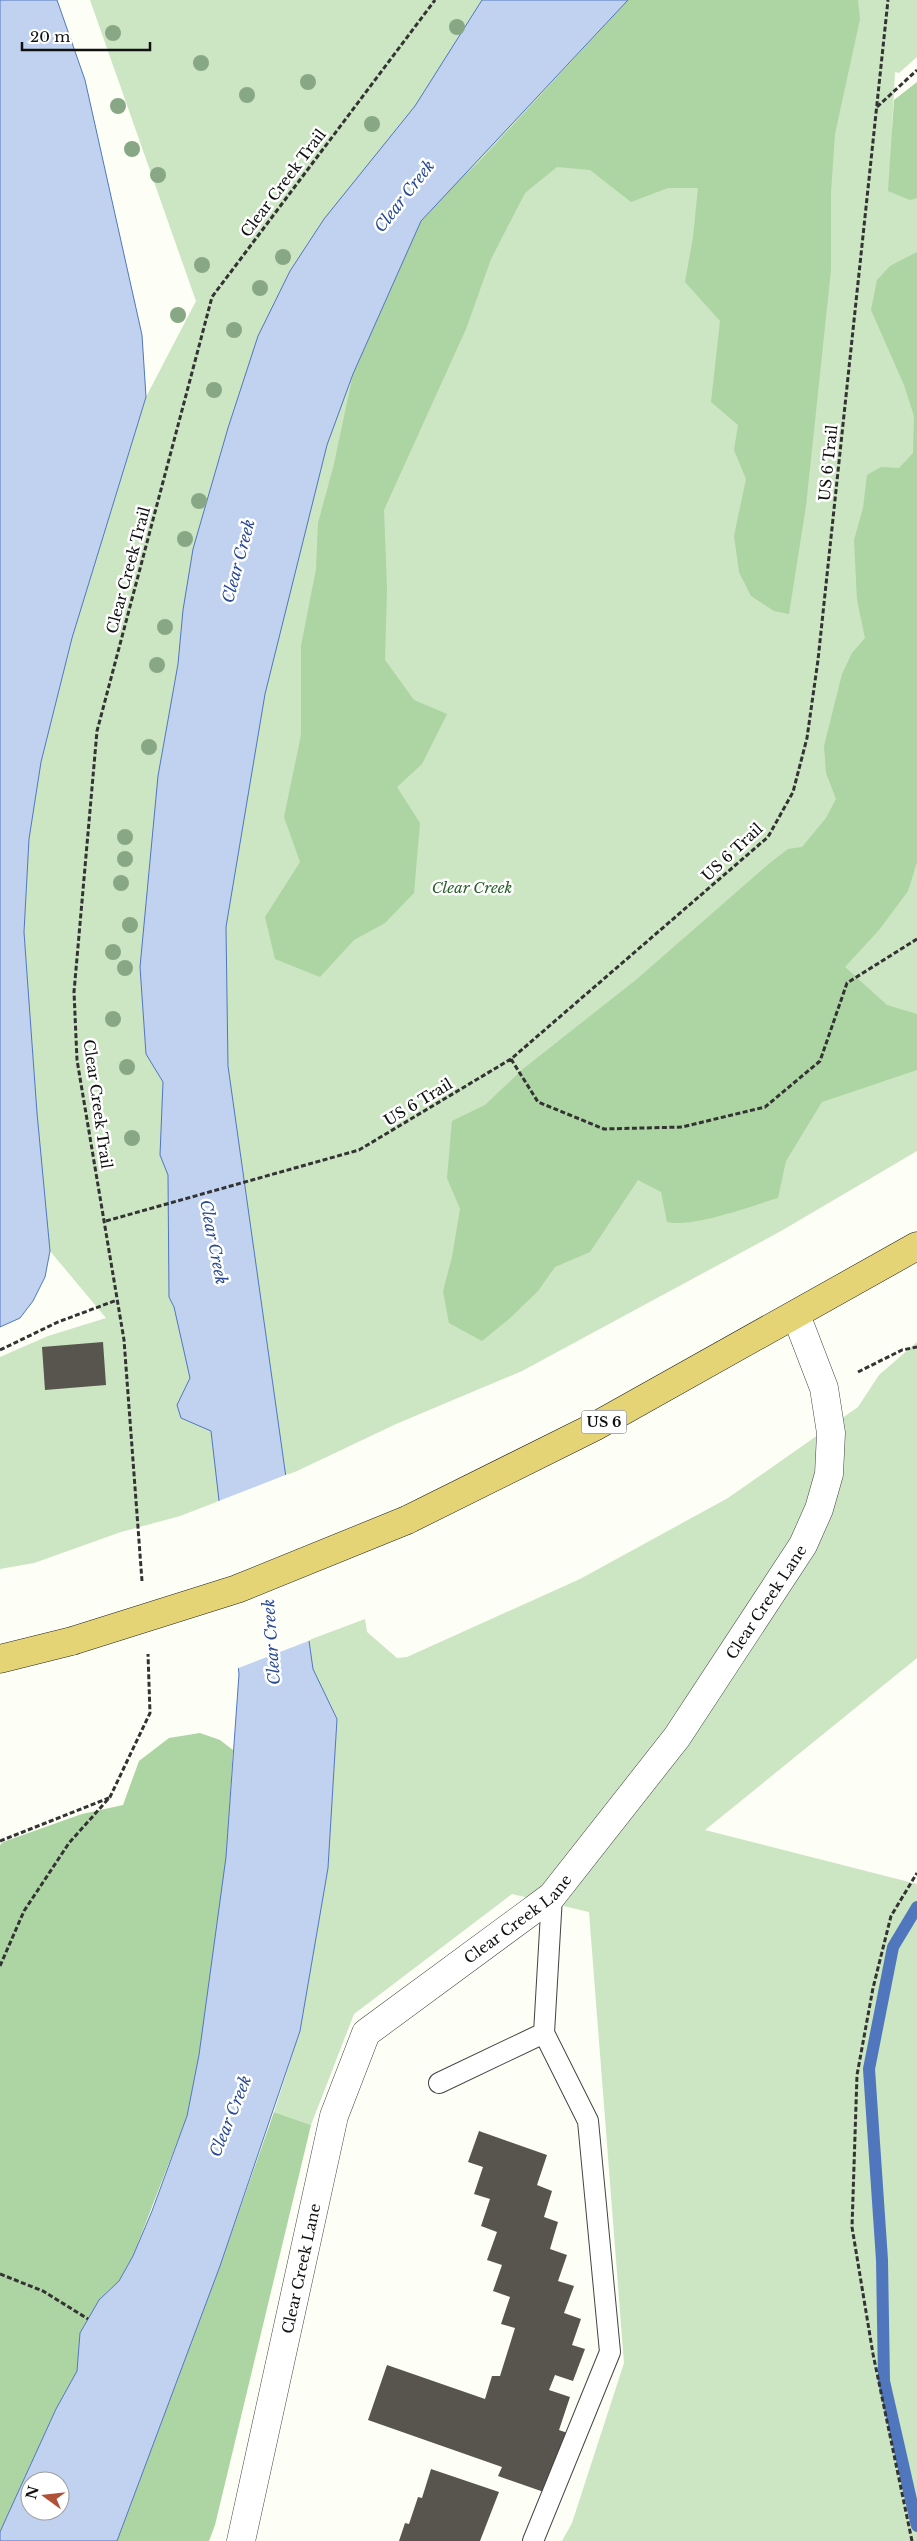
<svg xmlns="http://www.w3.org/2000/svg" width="917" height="2541" font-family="'Libre Baskerville',serif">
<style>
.green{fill:#cce5c2}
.forest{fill:#add4a3}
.water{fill:#c0d2ef;stroke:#5077bd;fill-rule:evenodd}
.pier{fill:#fdfef5}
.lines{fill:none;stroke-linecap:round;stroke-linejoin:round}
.stream{stroke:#5077bd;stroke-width:12}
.building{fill:#58544e}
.service-casing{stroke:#444;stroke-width:22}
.minor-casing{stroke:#444;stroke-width:29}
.trunk-casing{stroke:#222;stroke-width:29}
.path{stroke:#333;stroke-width:3;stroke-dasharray:5 2.5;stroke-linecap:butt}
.service{stroke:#fff;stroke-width:20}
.minor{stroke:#fff;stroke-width:28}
.trunk{stroke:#e4d476;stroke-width:28}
.trunk-bridge-casing{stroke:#222;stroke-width:29;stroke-linecap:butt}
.trunk-bridge{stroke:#e4d476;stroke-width:28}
.tree{fill:#88a885}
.labels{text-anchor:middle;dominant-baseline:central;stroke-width:5;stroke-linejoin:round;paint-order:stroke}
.shield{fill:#fff;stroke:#585858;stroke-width:1}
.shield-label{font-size:14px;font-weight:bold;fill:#111}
.street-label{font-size:15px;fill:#111;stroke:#fff}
.park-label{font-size:15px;font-style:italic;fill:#28612a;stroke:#fff}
.water-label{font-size:16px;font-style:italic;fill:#284a94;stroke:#fff}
</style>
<rect width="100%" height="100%" fill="#fdfef5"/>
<!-- green -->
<path class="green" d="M90,0H917V57L899,73L895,72L892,129L917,136V1151L781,1231L522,1371L396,1424L297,1471L180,1516L121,1532L34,1563L0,1569V1357L48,1336L106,1318L50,1251L37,1113L24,932L29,839L41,762L72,638L146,397L196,301Z
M917,1342V1658L705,1830L917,1884V2541H562L572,2523L624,2363L589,1912L512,1894L354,2014L311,2125L274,2112L300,2031L328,1867L337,1719L313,1669L309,1640L365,1619L367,1632L397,1658L407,1657L580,1579L728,1498L858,1407L879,1375Z"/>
<!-- forest -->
<path class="forest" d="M628,0H858L860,19L835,134L831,192V270L806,506L789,614L774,611L751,596L739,572L734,536L746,479L734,450L738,425L711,402L720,321L685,282L693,237L698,188H668L631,202L590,170L557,167L525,193L491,259L466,329L384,510L387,589L385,660L414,700L447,714L422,764L397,787L420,823L414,893L385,923L354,940L320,977L275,959L265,917L300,862L284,817L301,735V646L316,569L318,523L334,464L353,374L426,210L478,163Z
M917,82V198L910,200L888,191L894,100Z
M917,252V862L908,891L879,930L845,967L887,1005L917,1014V1070L822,1102L786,1161L778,1198C751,1206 692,1228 667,1222L661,1192L638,1180L590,1252L555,1267L538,1291L509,1319L482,1341L449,1323L443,1291L452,1257L460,1209L447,1178L452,1121L485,1105L523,1069L637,979L771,862L788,849L802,847L826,818L836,799L826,773L824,746L842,674L852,653L865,638L857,600L854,540L863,508L867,475L881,467L899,468L913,453L914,416L904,385L871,310L877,280L890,266Z
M200,1733L220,1740L233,1750L226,1862L199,2055L187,2116L133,2256L119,2281L99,2300L80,2333L77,2371L56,2409L0,2532V1845L3,1842L82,1814L123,1805L139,1761L169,1738Z
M274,2112L311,2125L215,2525L209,2541H117L220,2266Z"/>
<!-- water -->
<path class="water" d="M0,0H57L85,80L142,335L146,397L72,638L41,762L29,839L24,932L37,1113L50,1251L45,1277L33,1301L20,1318L0,1327Z
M482,0H628L421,221L353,374L327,445L265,694L226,927L228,1066L313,1669L337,1719L328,1868L300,2031L220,2266L117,2541H0V2532L9,2512L56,2409L77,2371L80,2333L99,2300L119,2281L133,2256L152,2211L187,2116L199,2055L226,1857L239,1674L211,1431L181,1418L177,1405L190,1378L174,1307L169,1297L168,1175L160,1155L163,1082L146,1054L140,967L158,776L178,664L183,610L193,549L228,428L258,336L290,271L324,219L415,106ZM30,2481H60V2511H30Z"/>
<!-- pier -->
<path class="pier" d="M288,1474L311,1640L236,1669L216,1502Z"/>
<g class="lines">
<!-- stream -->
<path class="stream" d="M917,1907L893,1947L869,2069L882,2260L884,2381L917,2526"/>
</g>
<!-- building -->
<path class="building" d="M103,1342L106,1385L45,1390L42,1347Z
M479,2131L547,2155L537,2185L552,2191L544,2217L558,2222L550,2249L567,2255L558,2281L574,2286L564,2313L581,2319L572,2345L585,2349L573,2381L555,2375L549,2390L570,2397L559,2430L582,2438L561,2498L498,2476L502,2467L368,2420L387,2365L485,2399L492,2376H500L515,2328L501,2324L510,2297L493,2291L502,2265L487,2260L497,2232L481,2226L490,2199L474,2194L483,2167L468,2162Z
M431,2469L499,2492L480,2541H399L405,2523L409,2524L418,2497L422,2498Z"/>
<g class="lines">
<!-- service casing -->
<g class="service-casing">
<path id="service" d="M439,2083L544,2033
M533,2541L610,2352L588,2121L544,2033L552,1896"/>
</g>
<!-- minor casing -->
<g class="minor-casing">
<g id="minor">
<path id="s1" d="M241,2541L334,2116L366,2033L552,1896L677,1737L803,1545L819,1509L829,1474L831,1433L824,1388L796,1315"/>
</g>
</g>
<!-- trunk casing -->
<g class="trunk-casing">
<path id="trunk" d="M407,1520L594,1427L917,1246
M0,1659L72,1641"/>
</g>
<!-- path -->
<path class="path" d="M877,107L917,70
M511,1059L538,1102L604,1129L682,1127L765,1107L820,1061L847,983L917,939
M106,1221L359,1150L511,1059L768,837L793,792L807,738L818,660L888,0
M0,1350L58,1322L117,1300
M858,1372L902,1350L917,1347
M142,1581L124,1340L77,1060L74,992L97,731L212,297L435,0
M0,1841L109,1798
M0,1966L24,1911L69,1843L110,1797L150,1713L148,1654
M0,2274L43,2291L88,2319
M912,2541L873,2354L852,2227L857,2075L873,1988L891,1916L917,1873"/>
<!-- service -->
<use href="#service" class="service"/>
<!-- minor -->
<use href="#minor" class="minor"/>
<!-- trunk -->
<use href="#trunk" class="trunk"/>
<!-- trunk-bridge casing -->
<g class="trunk-bridge-casing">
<path id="trunk-bridge" d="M72,1641L237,1589L407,1520"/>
</g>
<!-- trunk-bridge -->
<use href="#trunk-bridge" class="trunk-bridge"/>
</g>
<!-- trees -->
<g class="tree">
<circle cx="457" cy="27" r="8"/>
<circle cx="113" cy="33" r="8"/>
<circle cx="201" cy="63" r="8"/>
<circle cx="308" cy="82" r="8"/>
<circle cx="247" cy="95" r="8"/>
<circle cx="118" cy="106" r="8"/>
<circle cx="372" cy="124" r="8"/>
<circle cx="132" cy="149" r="8"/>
<circle cx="158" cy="175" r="8"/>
<circle cx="283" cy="257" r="8"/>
<circle cx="202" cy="265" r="8"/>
<circle cx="260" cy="288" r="8"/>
<circle cx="178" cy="315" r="8"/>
<circle cx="234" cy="330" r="8"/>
<circle cx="214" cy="390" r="8"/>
<circle cx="199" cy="501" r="8"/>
<circle cx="185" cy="539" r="8"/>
<circle cx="165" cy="627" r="8"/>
<circle cx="157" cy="665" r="8"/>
<circle cx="149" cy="747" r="8"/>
<circle cx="125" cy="837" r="8"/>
<circle cx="125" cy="859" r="8"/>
<circle cx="121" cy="883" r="8"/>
<circle cx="130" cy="925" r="8"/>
<circle cx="113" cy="952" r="8"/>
<circle cx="125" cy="968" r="8"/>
<circle cx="113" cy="1019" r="8"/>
<circle cx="127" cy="1067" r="8"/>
<circle cx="132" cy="1138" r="8"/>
</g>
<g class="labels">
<!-- shield labels -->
<rect class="shield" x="581.5" y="1410.5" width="45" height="23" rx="4"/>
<g class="shield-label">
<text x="604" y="1422">US 6</text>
</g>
<!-- street labels -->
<g class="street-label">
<text transform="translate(283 183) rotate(-53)">Clear Creek Trail</text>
<text transform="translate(828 463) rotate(-84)">US 6 Trail</text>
<text transform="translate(128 570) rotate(-75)">Clear Creek Trail</text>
<text transform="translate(732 852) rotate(-43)">US 6 Trail</text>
<text transform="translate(418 1102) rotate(-31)">US 6 Trail</text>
<text transform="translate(98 1104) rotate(82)">Clear Creek Trail</text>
<text stroke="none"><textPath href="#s1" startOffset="1119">Clear Creek Lane</textPath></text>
<text stroke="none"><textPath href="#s1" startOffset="714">Clear Creek Lane</textPath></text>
<text stroke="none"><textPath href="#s1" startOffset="279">Clear Creek Lane</textPath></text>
</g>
<!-- park labels -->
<g class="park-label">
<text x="472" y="887">Clear Creek</text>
</g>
<!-- water labels -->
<g class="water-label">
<text transform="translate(404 196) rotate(-52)">Clear Creek</text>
<text transform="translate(238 561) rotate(-75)">Clear Creek</text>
<text transform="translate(214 1242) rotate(79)">Clear Creek</text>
<text transform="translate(271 1642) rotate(-94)">Clear Creek</text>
<text transform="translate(230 2116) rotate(-68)">Clear Creek</text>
</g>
</g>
<!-- north arrow -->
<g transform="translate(45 2496) rotate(285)"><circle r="24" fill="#ffffff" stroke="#a0a0a0"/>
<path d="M0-4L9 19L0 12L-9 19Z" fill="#b05139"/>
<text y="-8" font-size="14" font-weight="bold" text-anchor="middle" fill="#111111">N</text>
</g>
<!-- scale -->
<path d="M22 42v8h128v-8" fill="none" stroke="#111111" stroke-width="2.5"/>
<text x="30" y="42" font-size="15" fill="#111111" stroke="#ffffff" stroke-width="4" paint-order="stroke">20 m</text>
</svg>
